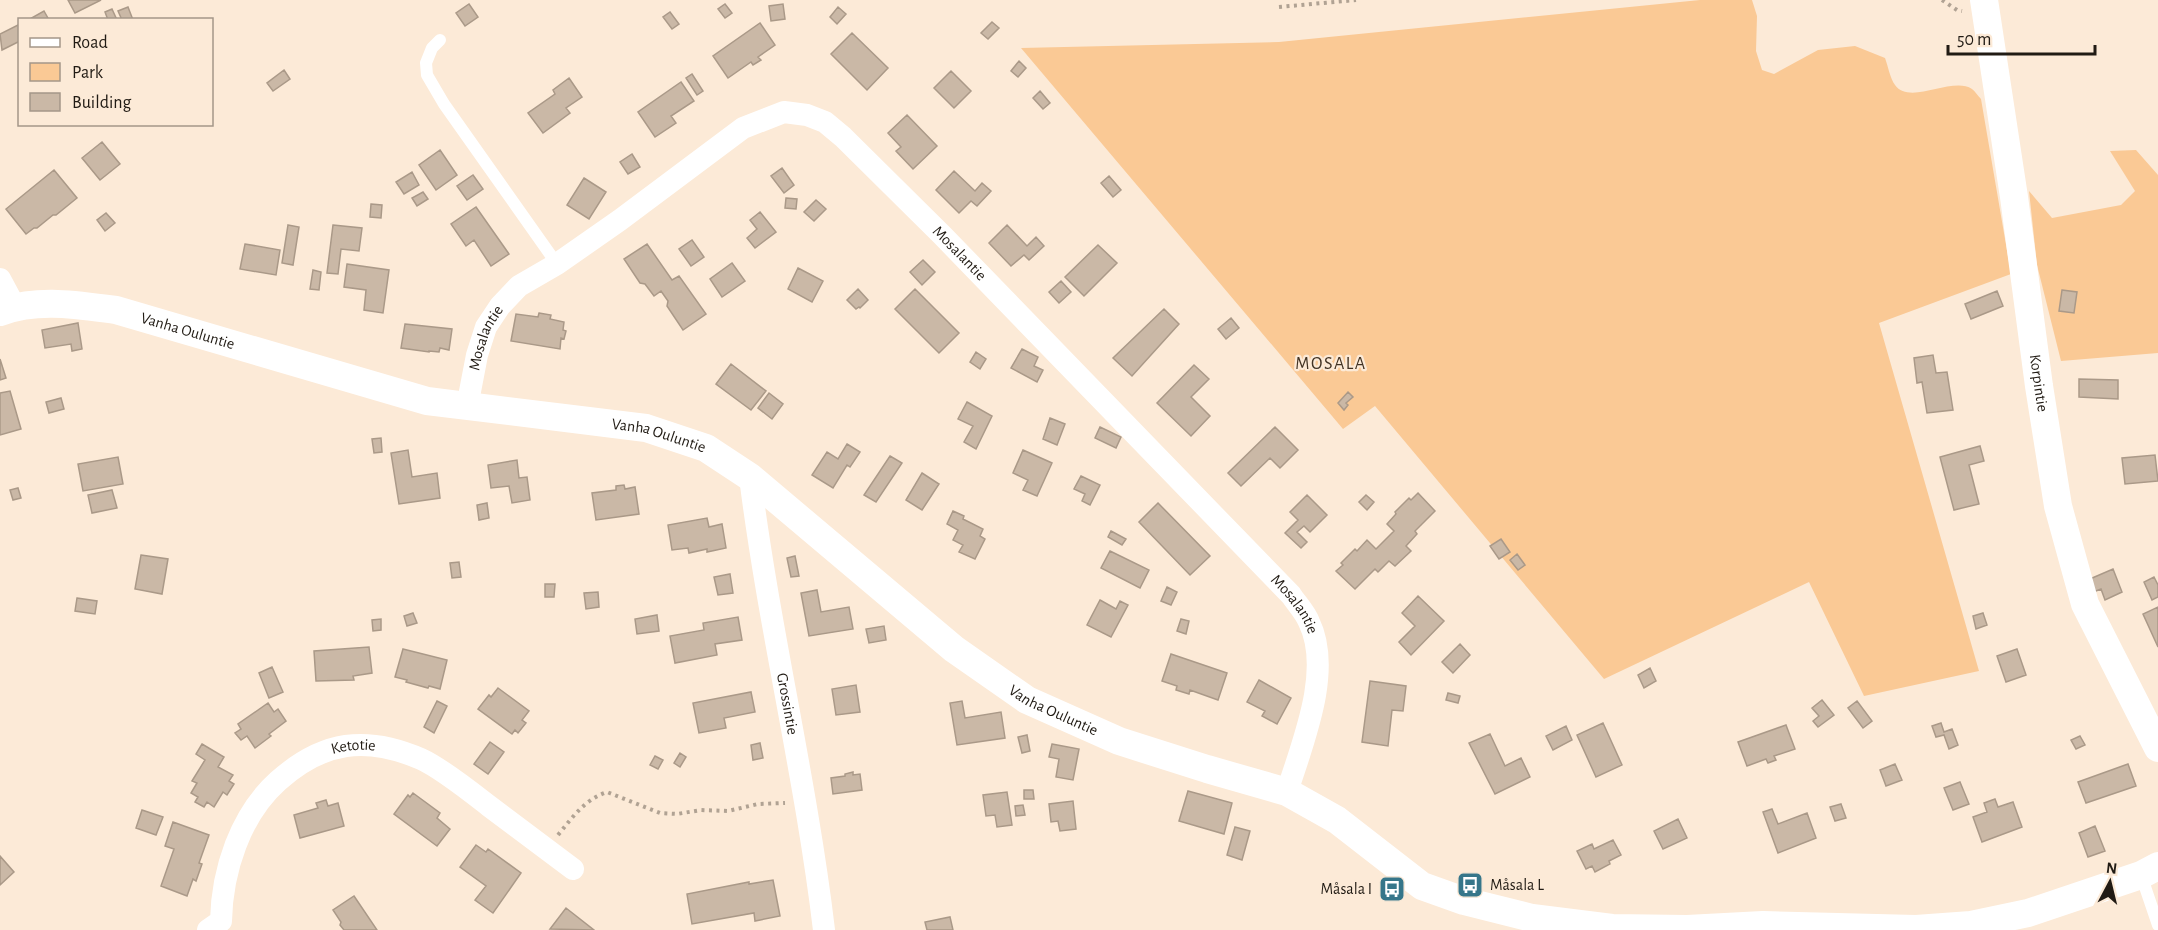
<svg xmlns="http://www.w3.org/2000/svg" width="2158" height="930" font-family="'Alegreya Sans',sans-serif">
<style>
.green{fill:#fac995}
.building{fill:#cab8a6;stroke:#a98;stroke-width:1.5}
.lines{fill:none;stroke-linecap:round;stroke-linejoin:round}
.path{stroke:#b0a293;stroke-width:4;stroke-dasharray:3 4.5;stroke-linecap:butt}
.service{stroke:#fff;stroke-width:12}
.minor{stroke:#fff;stroke-width:22}
.tertiary{stroke:#fff;stroke-width:28}
.labels{text-anchor:middle;dominant-baseline:central;stroke-width:4.5;stroke-linejoin:round;paint-order:stroke}
.street-label{font-size:16px;fill:#211b14;stroke:#fcead7}
.poi-label{font-size:16px;fill:#211b14;stroke:#fcead7;text-anchor:start}
.neighbourhood-label{font-size:18px;letter-spacing:1.5px;fill:#423324;stroke:#fcead7}
</style>
<rect width="100%" height="100%" fill="#fcead7"/>
<!-- green -->
<path class="green" d="M1700,0H1752L1757,16L1756,51L1762,70L1774,74L1818,50L1855,46L1885,58C1888,66 1890,78 1895,85C1910,106 1952,76 1972,89C1975,91 1978,96 1981,99L2011,274L1879,323L1979,671L1864,696L1809,582L1604,679L1375,406L1343,429L1021,48L1279,42Z
M2136,150L2158,175V353L2061,361L2037,265L2029,191L2052,218L2121,205L2135,191L2110,151Z"/>
<!-- building -->
<path class="building" d="M68,0H101L75,13Z
M469,4L478,17L465,26L456,13Z
M725,4L732,13L725,18L718,9Z
M783,4L785,19L771,21L769,6Z
M128,7L133,20H122L118,11Z
M838,7L846,14L837,24L830,17Z
M112,9L117,20H108L105,12Z
M44,11L49,20H28Z
M670,12L679,24L672,29L663,17Z
M992,22L999,28L988,39L981,33Z
M760,23L775,45L758,57L761,60L753,65L751,62L728,78L713,56Z
M20,24V41L2,50L0,34Z
M852,33L888,68L867,90L831,54Z
M1019,61L1026,68L1018,77L1011,71Z
M284,70L290,79L273,91L267,83Z
M951,71L971,91L954,108L934,88Z
M692,74L703,91L697,95L686,78Z
M569,78L582,97L566,108L570,113L543,133L528,113L555,94L553,90Z
M681,82L694,101L671,116L676,123L655,137L638,112Z
M1040,91L1050,103L1043,109L1033,98Z
M907,115L937,146L913,169L896,151L901,147L888,133Z
M102,142L120,164L100,180L82,158Z
M440,150L457,175L436,190L419,165Z
M632,154L640,167L628,174L620,162Z
M782,168L794,185L784,193L771,176Z
M54,170L77,198L56,215H53L37,228H34L26,234L6,209Z
M954,171L975,191L982,183L991,191L977,206L971,201L959,213L936,190Z
M412,172L419,185L404,194L396,182Z
M473,175L483,189L467,200L457,186Z
M1109,176L1121,190L1113,197L1101,183Z
M584,178L606,192L589,219L567,205Z
M423,192L428,199L417,206L412,198Z
M786,198L797,199L796,209L785,208Z
M816,200L826,209L814,221L804,212Z
M371,204L382,205L381,218L370,217Z
M476,207L509,254L491,266L474,240L466,246L451,224Z
M760,212L776,232L755,248L747,238L757,229L750,220Z
M106,213L115,223L105,231L97,220Z
M288,225L299,227L293,265L282,263Z
M333,225L362,228L359,251L341,249L338,274L327,273Z
M1007,225L1027,246L1036,237L1044,246L1029,260L1024,255L1011,266L989,243Z
M692,240L704,257L691,266L679,249Z
M245,244L280,250L276,275L240,269Z
M647,244L672,280L679,276L706,314L683,330L667,306L668,301L661,291L654,296L645,284L640,283L624,259Z
M1098,245L1117,263L1084,296L1065,277Z
M923,260L935,272L922,285L910,272Z
M732,263L745,281L722,297L710,279Z
M347,264L389,270L383,313L364,310L366,290L344,287Z
M798,268L823,281L812,302L788,289Z
M313,270L321,272L319,290L310,289Z
M1061,281L1071,292L1059,303L1049,292Z
M858,289L868,300L860,308L859,307L856,309L847,300Z
M915,289L959,333L939,353L895,309Z
M2062,290L2077,292L2074,313L2059,311Z
M1997,291L2003,306L1971,319L1965,304Z
M1164,309L1179,324L1132,376L1113,358Z
M539,313L551,315L550,319L564,322L563,330L566,331L564,339L561,338L560,349L511,341L516,314L538,317Z
M1231,318L1239,328L1226,339L1218,329Z
M78,323L82,349L72,351L71,344L45,348L42,330Z
M405,324L452,329L449,350L440,348L439,352L429,351V352L401,348Z
M1022,349L1038,357L1034,366L1043,370L1037,382L1011,368Z
M976,352L986,359L980,369L970,362Z
M1933,355L1936,373L1947,372L1953,410L1927,413L1922,382L1917,383L1914,358Z
M0,359L6,378L0,380Z
M731,364L766,391L751,410L716,384Z
M1194,365L1209,379L1191,397L1210,416L1191,436L1157,403Z
M2079,379L2118,380V399L2079,397Z
M10,391L21,429L0,435V393Z
M1348,392L1353,397L1346,403L1348,405L1344,410L1338,403Z
M769,393L783,404L772,419L758,408Z
M61,398L64,409L49,413L46,402Z
M967,402L992,416L976,449L964,442L973,426L958,419Z
M1050,418L1065,424L1057,445L1043,439Z
M1100,427L1121,437L1116,448L1095,438Z
M1275,427L1298,450L1280,468L1270,458L1241,486L1228,473Z
M381,438L382,452L374,453L372,439Z
M847,444L860,452L850,467L847,465L833,488L812,475L827,452L838,459Z
M1980,446L1984,461L1969,465L1979,504L1954,510L1940,457Z
M408,450L412,477L437,473L440,498L399,504L391,453Z
M1023,450L1052,463L1037,496L1023,490L1028,480L1013,473Z
M2155,455L2158,481L2125,484L2122,458Z
M890,456L902,463L876,502L864,495Z
M118,457L123,484L83,491L78,464Z
M517,460L519,478L527,477L530,500L512,503L509,486L491,488L488,465Z
M922,473L939,484L922,510L906,500Z
M1081,476L1100,485L1090,505L1082,501L1085,494L1074,489Z
M624,485L625,489L635,487L639,514L596,520L592,493L616,490V486Z
M18,488L21,498L13,500L10,490Z
M112,490L117,508L92,513L88,495Z
M1418,493L1435,511L1415,531L1417,534L1406,546L1411,551L1395,566L1389,561L1378,572L1375,569L1355,589L1336,571L1343,565L1341,563L1355,549L1357,551L1367,540L1376,549L1394,531L1387,524L1396,514L1395,512L1409,498L1411,500Z
M1307,495L1327,515L1310,532L1304,526L1297,532L1307,542L1301,548L1285,533L1298,520L1290,512Z
M1366,495L1374,502L1367,510L1359,502Z
M487,503L489,518L479,520L477,505Z
M1158,503L1210,556L1190,575L1139,522Z
M953,511L964,516L963,519L983,529L980,536L985,539L975,559L959,552L963,545L953,540L958,530L947,524Z
M707,518L709,527L722,524L726,548L707,552V549L689,553L688,548L672,550L668,525Z
M1111,531L1126,539L1122,545L1108,537Z
M1501,539L1510,552L1499,559L1490,546Z
M1110,551L1149,570L1140,588L1101,568Z
M1517,554L1525,565L1518,570L1510,560Z
M141,555L168,559L162,594L135,589Z
M795,556L799,576L791,577L787,558Z
M459,562L461,577L452,578L450,563Z
M2113,569L2122,592L2105,600L2101,589L2088,594L2083,582Z
M730,574L733,593L718,595L714,577Z
M2154,577L2158,585V597L2152,600L2144,582Z
M545,584H555L554,597H545Z
M1167,587L1177,592L1171,605L1161,601Z
M817,590L821,612L849,607L853,629L809,636L801,593Z
M598,592L599,607L586,609L584,593Z
M1418,596L1444,621L1411,655L1399,642L1415,626L1402,613Z
M77,598L97,601L95,614L75,611Z
M1100,600L1116,609L1120,601L1128,605L1111,637L1087,625Z
M2158,607V647L2143,614Z
M413,613L417,623L407,626L404,616Z
M1983,613L1987,625L1976,629L1973,616Z
M657,615L659,631L637,634L635,619Z
M738,617L742,640L715,644L717,655L675,663L670,636L704,630L703,623Z
M381,619V630L373,631L372,620Z
M1181,619L1189,621L1186,634L1177,631Z
M884,626L886,640L869,643L866,629Z
M1460,644L1470,655L1453,673L1442,662Z
M369,647L372,673L353,676L354,680L316,681L314,651Z
M403,649L447,660L440,689L429,686L428,688L406,682L407,680L395,677Z
M2017,649L2026,675L2006,682L1997,656Z
M1171,654L1227,673L1218,700L1190,690L1189,694L1176,690L1177,686L1162,681Z
M272,667L283,692L269,698L259,673Z
M1650,668L1656,681L1644,688L1638,675Z
M1259,680L1291,698L1277,724L1262,716L1265,711L1247,702Z
M1370,681L1406,686L1403,711L1392,710L1388,746L1362,742Z
M856,685L860,712L836,715L832,689Z
M498,688L529,711L522,720L526,723L518,733L515,730L512,734L478,709L489,695L491,697Z
M751,692L755,712L724,718L726,728L699,733L693,703Z
M1448,693L1460,696L1458,703L1446,700Z
M1822,700L1834,715L1818,727L1813,721L1819,716L1812,708Z
M437,701L447,706L434,733L424,727Z
M962,701L965,718L1001,712L1005,738L957,745L950,703Z
M1857,701L1872,721L1863,728L1848,708Z
M268,703L274,712L278,709L286,721L269,734L271,736L255,748L247,736L241,740L235,733L241,729L238,724Z
M1603,723L1622,765L1596,777L1577,735Z
M1941,723L1944,732L1952,729L1958,745L1949,749L1944,735L1936,737L1932,726Z
M1786,725L1795,749L1774,756L1776,760L1768,763L1766,759L1747,766L1738,742Z
M1566,726L1572,740L1553,750L1546,736Z
M1490,734L1505,766L1521,758L1530,777L1495,794L1469,743Z
M1027,735L1030,751L1022,753L1018,737Z
M2080,736L2085,745L2076,749L2071,740Z
M490,742L504,752L488,774L474,764Z
M760,743L763,758L753,760L751,745Z
M202,744L224,757L218,767L233,775L229,781L234,784L227,795L223,792L214,807L207,802L204,807L195,802L198,797L191,793L197,783L192,781L205,760L196,754Z
M1052,744L1079,749L1073,780L1056,777L1059,759L1049,757Z
M680,753L686,757L680,767L674,763Z
M655,756L663,760L658,769L650,765Z
M1895,764L1902,780L1886,786L1880,770Z
M2128,764L2136,786L2086,803L2078,782Z
M853,772V775L860,774L862,790L833,794L831,778L845,776V774Z
M1960,782L1969,804L1953,810L1944,788Z
M1024,790H1033L1034,799H1024Z
M1188,791L1232,803L1224,834L1179,821Z
M1007,792L1012,825L997,827L995,815L986,816L983,795Z
M413,793L440,813L437,818L450,829L437,846L394,814L408,795L410,797Z
M1995,799L1998,807L2013,802L2022,827L1982,842L1973,817L1987,812L1984,803Z
M326,800L328,806L338,803L344,826L300,838L294,815L318,808L316,803Z
M1073,801L1076,829L1060,831L1058,821L1051,822L1049,804Z
M1841,804L1846,818L1835,821L1830,807Z
M1023,805L1025,815L1016,816L1015,806Z
M1772,809L1778,824L1807,813L1816,838L1778,853L1763,812Z
M142,810L163,817L156,835L136,828Z
M1678,819L1687,838L1663,849L1654,831Z
M173,822L209,835L199,863L202,864L196,881L193,879L187,896L161,886L174,849L165,846Z
M2095,826L2105,851L2088,857L2079,833Z
M1235,827L1250,831L1242,860L1227,855Z
M1613,840L1621,855L1609,861L1610,864L1595,872L1592,866L1586,869L1577,851L1592,844L1594,849Z
M476,845L486,852L488,849L521,873L493,913L475,900L486,886L460,867Z
M0,856L14,872L0,885Z
M773,880L780,916L755,921L754,913L692,924L687,894L749,882V884Z
M354,896L377,930H344L340,925L341,922L333,910Z
M566,908L594,930L550,929Z
M950,917L953,930H927L925,922Z"/>
<g class="lines">
<!-- path -->
<path class="path" d="M1942,0L1957,10L1962,11
M1279,7L1356,0
M558,835C573,817 584,800 607,792L660,813L677,814L701,810L728,811L758,804L785,803"/>
<!-- service -->
<path class="service" d="M440,40L432,48L426,63L427,75L444,104L557,264
M2141,875L2158,925"/>
<!-- minor -->
<g class="minor">
<path d="M0,279L15,307"/>
<path id="s1" d="M467,407L477,355L486,327L500,306L519,286L557,264L620,220L743,128L784,112L807,115L825,122L843,137L942,235L1291,595C1297,604 1305,612 1309,622C1333,671 1302,744 1287,792"/>
<path id="s2" d="M750,477C769,629 806,778 824,930"/>
<path id="s3" d="M208,930L221,921C222,871 240,815 278,781C323,741 366,735 421,759C441,768 471,792 489,806C517,827 545,848 573,869"/>
</g>
<!-- tertiary -->
<g class="tertiary">
<path id="s4" d="M1984,0L2014,197L2039,386L2058,506L2085,604L2158,748"/>
<path id="s5" d="M0,312C38,298 77,305 116,310L427,401L646,428L706,448L750,477L954,649L1027,700L1119,741L1207,769L1287,792L1337,820L1422,886L1464,901L1532,918L1612,928L1687,929L1763,925L1916,929L1971,925L2028,913L2141,875L2158,866"/>
</g>
</g>
<!-- icons -->
<defs>
<g id="bus-square" transform="scale(1.35)"><rect x="-9" y="-9" width="18" height="18" rx="4" fill="#36768a" stroke="#fcead7"/><path d="M-5-6H5V4H4V6H2V4H-2V6H-4V4H-5ZM-3.5-4V0h7V-4ZM-3.5 1.2v1.5H-2V1.2ZM2 1.2v1.5H3.5V1.2Z" fill="#fff"/></g>
</defs>
<g fill-rule="evenodd">
<use href="#bus-square" x="1470" y="885"/>
<use href="#bus-square" x="1392" y="889"/>
</g>
<g class="labels">
<!-- street labels -->
<g class="street-label">
<text stroke="none"><textPath href="#s1" startOffset="684">Mosalantie</textPath></text>
<text stroke="none"><textPath href="#s5" startOffset="192">Vanha Ouluntie</textPath></text>
<text stroke="none"><textPath href="#s1" startOffset="72">Mosalantie</textPath></text>
<text stroke="none"><textPath href="#s4" startOffset="387">Korpintie</textPath></text>
<text stroke="none"><textPath href="#s5" startOffset="676">Vanha Ouluntie</textPath></text>
<text stroke="none"><textPath href="#s1" startOffset="1170">Mosalantie</textPath></text>
<text stroke="none"><textPath href="#s2" startOffset="230">Grossintie</textPath></text>
<text stroke="none"><textPath href="#s5" startOffset="1162">Vanha Ouluntie</textPath></text>
<text stroke="none"><textPath href="#s3" startOffset="256">Ketotie</textPath></text>
</g>
<!-- poi labels -->
<g class="poi-label">
<text x="1490" y="885">Måsala L</text>
<text x="1372" y="889" text-anchor="end">Måsala I</text>
</g>
<!-- neighbourhood labels -->
<g class="neighbourhood-label">
<text x="1331" y="364">MOSALA</text>
</g>
</g>
<!-- legend -->
<rect x="18" y="18" width="195" height="108" fill="#fcead7" stroke="#a49789" stroke-width="1.5"/>
<rect x="30" y="38" width="30" height="9" fill="#ffffff" stroke="#a49789" stroke-width="1.5"/>
<text x="72" y="48" font-size="18" fill="#211b14">Road</text>
<rect x="30" y="63" width="30" height="18" fill="#fac995" stroke="#a49789" stroke-width="1.5"/>
<text x="72" y="78" font-size="18" fill="#211b14">Park</text>
<rect x="30" y="93" width="30" height="18" fill="#cab8a6" stroke="#a49789" stroke-width="1.5"/>
<text x="72" y="108" font-size="18" fill="#211b14">Building</text>
<!-- north arrow -->
<g transform="translate(2110 882) rotate(7)" stroke="#fcead7" stroke-width="4.5" paint-order="stroke">
<path d="M0-4.5L10 22L0 15L-10 22Z" fill="#211b14"/>
<text y="-9" font-size="16" font-weight="bold" text-anchor="middle" fill="#211b14">N</text>
</g>
<!-- scale -->
<path d="M1948 45v9h147v-9" fill="none" stroke="#211b14" stroke-width="3"/>
<text x="1957" y="45" font-size="18" fill="#211b14" stroke="#fcead7" stroke-width="4.5" paint-order="stroke">50 m</text>
</svg>
